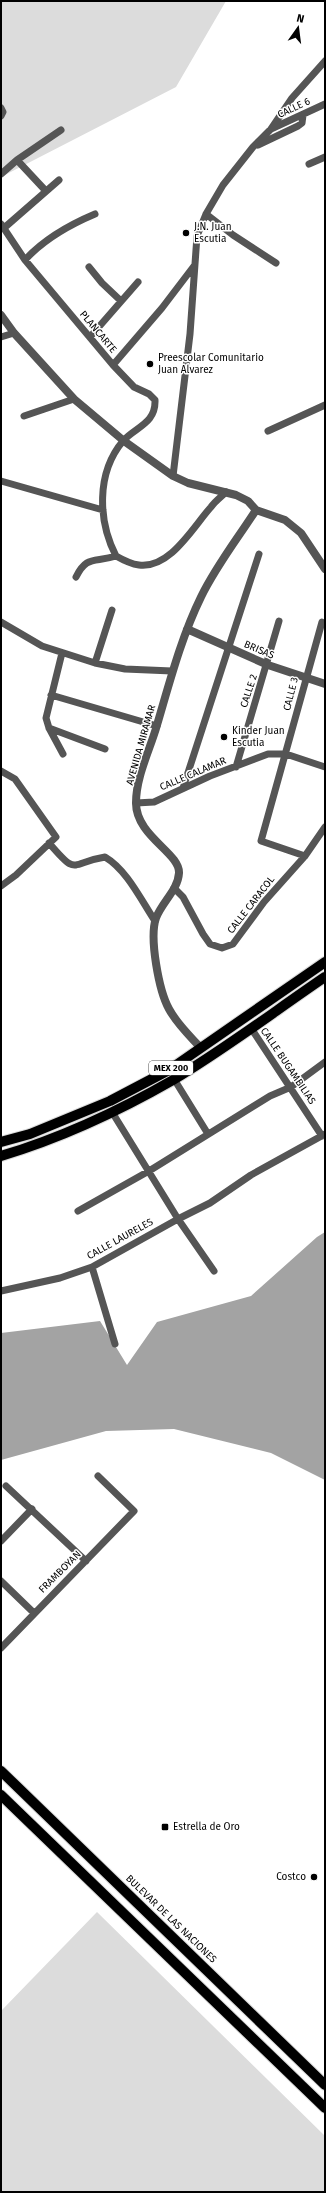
<svg xmlns="http://www.w3.org/2000/svg" width="326" height="2193" font-family="'Fira Sans',sans-serif">
<style>
.green{fill:#dcdcdc}
.water{fill:#a3a3a3}
.lines{fill:none;stroke-linecap:round;stroke-linejoin:round}
.primary-casing{stroke:#dbdbdb;stroke-width:12}
.minor{stroke:#555;stroke-width:7}
.tertiary{stroke:#555;stroke-width:8}
.primary{stroke:#000;stroke-width:10}
.poi-dot{fill:#000;stroke:#fff;stroke-width:1.5}
.labels{text-anchor:middle;dominant-baseline:central;stroke-width:3;stroke-linejoin:round;paint-order:stroke}
.shield{fill:#fff;stroke:#4c4c4c;stroke-width:1}
.shield-label{font-size:9px;font-weight:bold;fill:#000}
.street-label{font-size:10px;fill:#000;stroke:#fff}
.poi-label{font-size:10px;fill:#000;stroke:#fff;text-anchor:start}
</style>
<rect width="100%" height="100%" fill="#fff"/>
<!-- green -->
<path class="green" d="M1,1H226L176,87L1,177Z
M97,1912L325,2136V2192H1V2011Z"/>
<!-- water -->
<path class="water" d="M325,1232V1480L271,1453L174,1429L106,1431L1,1460V1333L100,1321L127,1365L157,1322L251,1296L317,1237Z"/>
<g class="lines">
<!-- primary casing -->
<g class="primary-casing">
<path id="primary" d="M1,1142L30,1134L110,1101L169,1070L325,962
M1,1156C61,1138 119,1111 173,1080C225,1049 275,1011 325,977
M1,1771L325,2085
M1,1795L325,2108"/>
</g>
<!-- minor -->
<path class="minor" d="M1,108L3,112L1,116
M271,129L325,104
M258,145L298,126L302,123L303,115
M17,160L45,190
M309,164L325,157
M1,174L17,160L61,130
M206,214L233,235L276,263
M1,224L25,260L113,365L134,387L149,394L155,400C156,424 135,427 123,441C96,473 98,521 116,556C123,560 131,564 139,565C170,569 193,527 211,507C215,501 221,497 226,492
M4,228L59,180
M25,260C44,239 69,225 95,214
M89,267L102,283L121,301
M1,337L14,333
M90,337L138,282
M113,365L162,308L194,266
M24,416L74,399
M268,431L325,405
M173,476L190,334L197,236L206,214L223,185L253,147L271,129L292,98L325,61
M1,481L103,510
M76,577C87,555 94,563 116,556
M1,622L42,646L95,663L125,669L172,671
M62,653L46,718L49,728L63,754
M95,663L112,610
M51,695L157,726
M49,728L105,749
M236,767L279,621
M1,771L15,779L56,837L16,875L1,886
M183,788L259,554
M136,803L154,802L210,776L268,754H286L325,767
M49,843C78,877 69,863 105,857C127,870 141,900 155,921
M305,856L261,841L322,622
M174,888L183,897L203,934L210,944L222,948L233,944L264,902L305,856L325,827
M251,1028L322,1136
M174,1079L208,1134
M112,1112L178,1219L214,1271
M78,1211L149,1171L270,1096L291,1087L325,1062
M92,1267L115,1344
M1,1291L60,1278L92,1267L178,1219L210,1203L251,1175L325,1134
M6,1486L86,1561
M1,1541L32,1509
M1,1581L34,1613
M1,1648L134,1511L98,1476"/>
<!-- tertiary -->
<path class="tertiary" d="M1,315L14,333L74,399L124,441L173,476L188,483L236,495L248,501L256,510
M256,510L285,520L301,533L325,569
M187,629L268,665L325,684
M200,1047C189,1035 177,1024 169,1009C159,991 149,938 156,918C162,902 178,890 179,873C180,853 136,836 136,803C136,776 150,750 157,725C170,681 181,638 201,597C216,566 238,538 256,510"/>
<!-- primary -->
<use href="#primary" class="primary"/>
</g>
<!-- markers -->
<g class="poi-dot">
<circle cx="186" cy="233" r="4"/>
<circle cx="150" cy="364" r="4"/>
<circle cx="224" cy="737" r="4"/>
<rect x="161" y="1823" width="8" height="8" rx="2"/>
<circle cx="314" cy="1877" r="4"/>
</g>
<g class="labels">
<!-- shield labels -->
<rect class="shield" x="149" y="1061" width="44" height="14" rx="3"/>
<g class="shield-label">
<text x="171" y="1068">MEX 200</text>
</g>
<!-- street labels -->
<g class="street-label">
<text transform="translate(294 108) rotate(-25)">CALLE 6</text>
<text transform="translate(98 332) rotate(50)">PLANCARTE</text>
<text transform="translate(259 650) rotate(23)">BRISAS</text>
<text transform="translate(249 691) rotate(-72)">CALLE 2</text>
<text transform="translate(291 694) rotate(-76)">CALLE 3</text>
<text transform="translate(141 745) rotate(-74)">AVENIDA MIRAMAR</text>
<text transform="translate(193 774) rotate(-23)">CALLE CALAMAR</text>
<text transform="translate(251 905) rotate(-52)">CALLE CARACOL</text>
<text transform="translate(288 1066) rotate(56)">CALLE BUGAMBILIAS</text>
<text transform="translate(120 1239) rotate(-29)">CALLE LAURELES</text>
<text transform="translate(60 1572) rotate(-45)">FRAMBOYAN</text>
<text transform="translate(171 1919) rotate(44)">BULEVAR DE LAS NACIONES</text>
</g>
<!-- poi labels -->
<g class="poi-label">
<text x="194" y="227">J.N. Juan<tspan x="194" dy="12">Escutia</tspan></text>
<text x="158" y="358">Preescolar Comunitario<tspan x="158" dy="12">Juan Alvarez</tspan></text>
<text x="232" y="731">Kinder Juan<tspan x="232" dy="12">Escutia</tspan></text>
<text x="173" y="1827">Estrella de Oro</text>
<text x="306" y="1877" text-anchor="end">Costco</text>
</g>
</g>
<!-- border -->
<rect width="326" height="2193" fill="none" stroke="#000000" stroke-width="4"/>
<!-- north arrow -->
<g transform="translate(298 28) rotate(14)" stroke="#ffffff" stroke-width="3" paint-order="stroke">
<path d="M0-3L7 15L0 10L-7 15Z" fill="#000000"/>
<text y="-6" font-size="11" font-weight="bold" text-anchor="middle" fill="#000000">N</text>
</g>
</svg>
